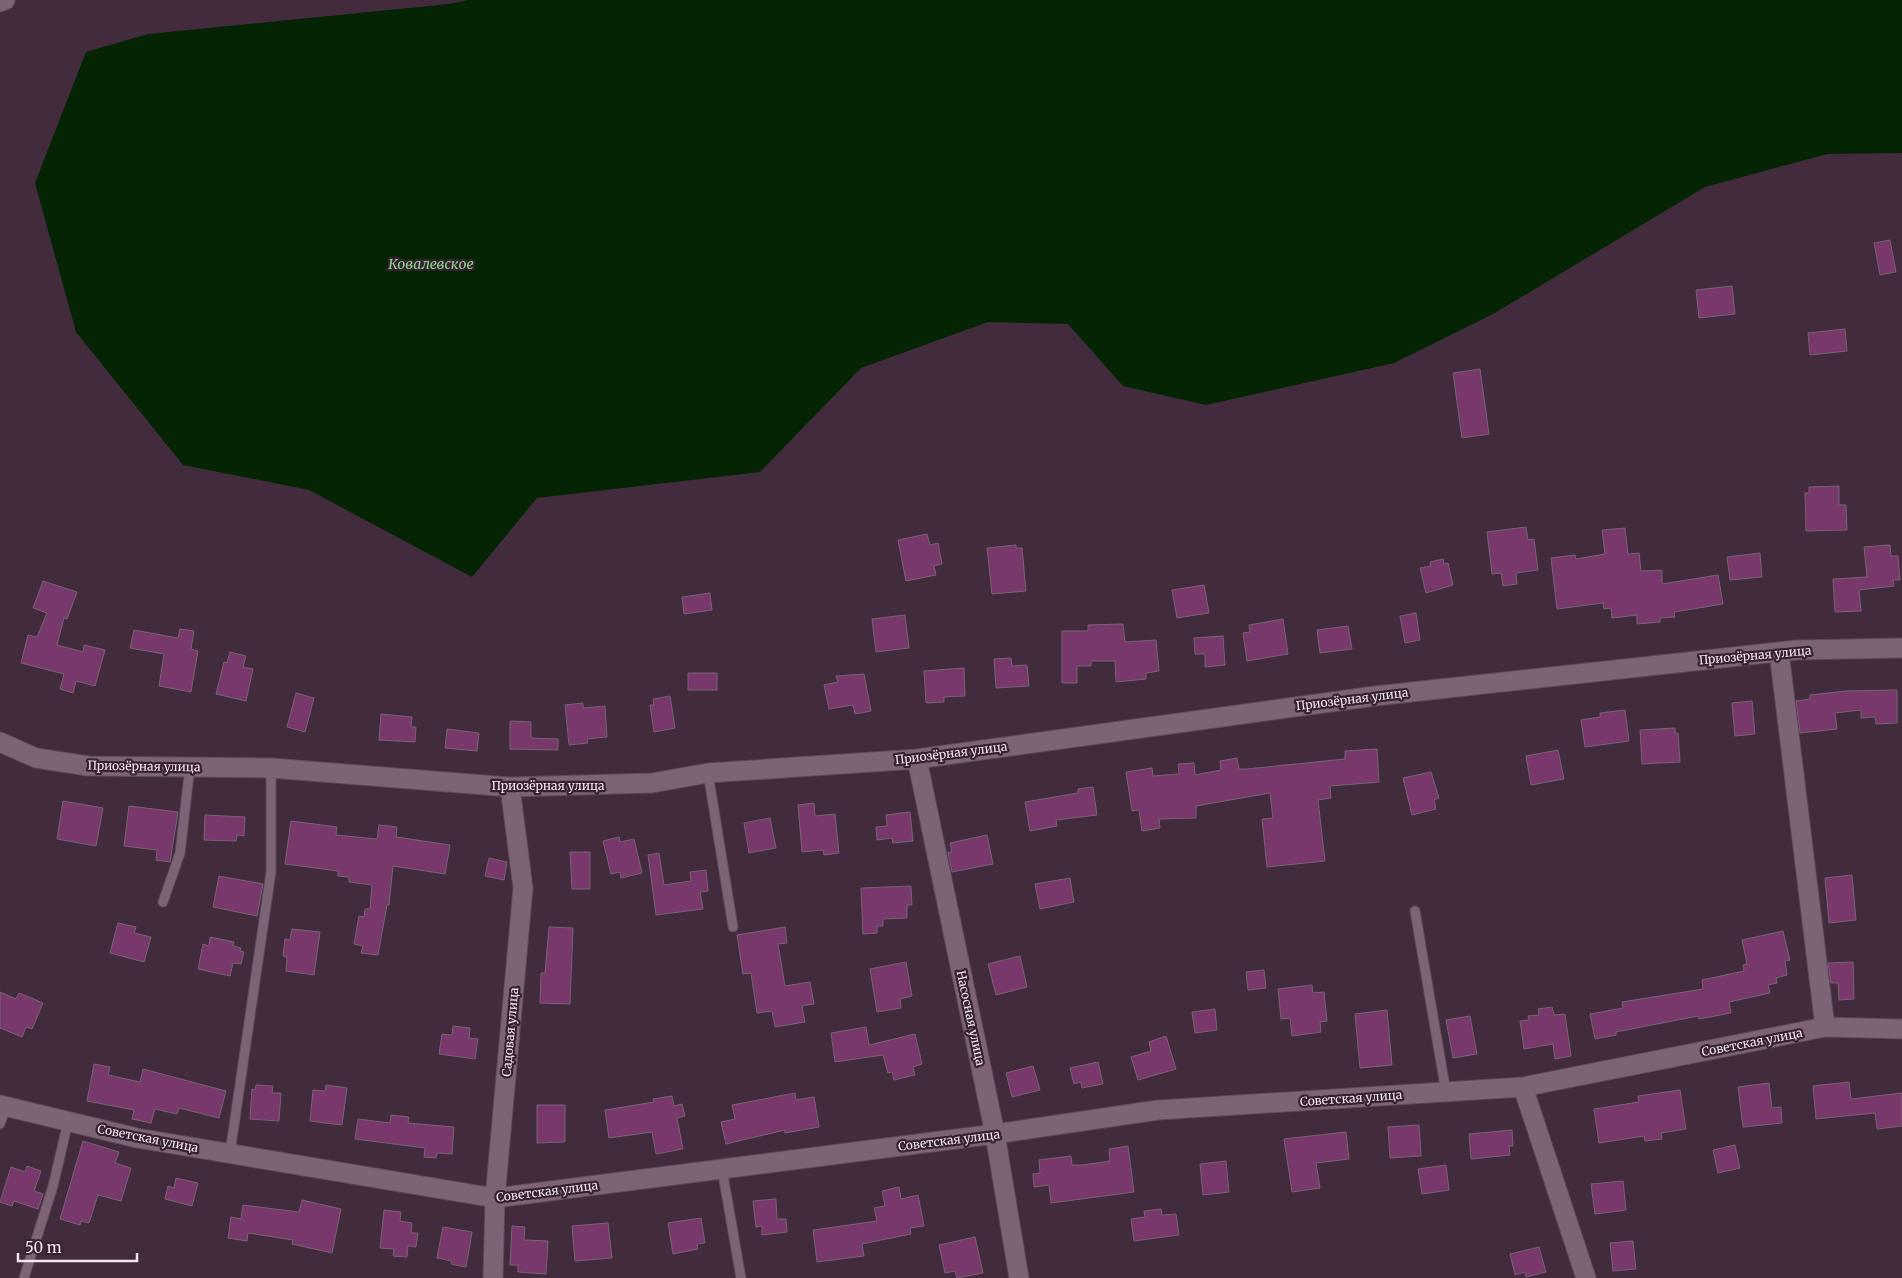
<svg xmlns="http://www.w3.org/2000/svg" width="1902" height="1278" font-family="Merriweather,serif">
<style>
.water{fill:#052404}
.building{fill:#78386c;stroke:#7a6274}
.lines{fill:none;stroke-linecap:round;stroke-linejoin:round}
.lane-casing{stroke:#5c4958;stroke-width:11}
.street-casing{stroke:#5c4958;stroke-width:21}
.lane{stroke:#7c6476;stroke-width:9}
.street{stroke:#7c6476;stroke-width:19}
.labels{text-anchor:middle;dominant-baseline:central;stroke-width:4.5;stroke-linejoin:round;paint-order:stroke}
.street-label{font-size:12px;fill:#f3e4ef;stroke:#362132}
.water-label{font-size:14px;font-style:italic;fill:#8bdc85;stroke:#362132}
</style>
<rect width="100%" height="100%" fill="#412b3c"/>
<!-- water -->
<path class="water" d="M468,0H1902V153L1827,154L1705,187L1493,314L1394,363L1206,405L1123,386L1068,324L988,322L861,368L760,472L537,498L472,577L309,490L183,465L76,332L35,183L86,52L148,34L449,4Z"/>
<!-- building -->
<path class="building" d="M1890,240L1896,272L1880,275L1874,243Z
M1732,286L1735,314L1699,318L1696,290Z
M1845,329L1847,351L1810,355L1808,333Z
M1480,369L1489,434L1462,438L1453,373Z
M1839,486V505H1846L1847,530L1806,531L1805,493H1809V487Z
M1526,527L1528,540L1534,539L1538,570L1516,573L1517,584L1503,586L1501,573L1492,574L1487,532Z
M1625,528L1628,554L1639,553L1641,571L1662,570V584L1718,575L1723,604L1674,612L1675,617L1660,618V622L1637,624V615L1612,618L1611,608L1604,609L1603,603L1557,609L1551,558L1575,555L1576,559L1605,554L1602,530Z
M927,534L930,545L938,543L942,564L934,566L936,575L906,581L898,540Z
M1016,545V548H1022L1026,591L992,594L987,548Z
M1890,545L1891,556H1898L1900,580H1893L1894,586L1859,590L1861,611L1835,612L1833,579L1867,577L1864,547Z
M1760,553L1762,577L1730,580L1727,557Z
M1443,559L1444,564L1448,563L1453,585L1426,593L1420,568L1431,566L1430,562Z
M43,581L77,592L67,619L64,618L57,645L83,652L84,645L105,650L95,686L76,681L73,693L60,689L64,674L21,663L28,635L37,637L47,613L33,608Z
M1204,585L1209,613L1177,618L1172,590Z
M710,593L712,610L684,614L682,597Z
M1416,613L1420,640L1405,643L1400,616Z
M905,615L909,648L876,652L872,619Z
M1283,619L1288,654L1247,661L1243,633L1250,632L1249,625Z
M1123,624L1125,642L1156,640L1159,671L1146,673V679L1116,682L1115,661H1091V666H1077V683H1062V631H1088V625Z
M1348,626L1352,649L1320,653L1317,630Z
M180,629L194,631L191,649L198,651L191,692L159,686L164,654L130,648L134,630L178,638Z
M1223,636L1225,665L1205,667V654H1195L1194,638Z
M230,652L246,656L243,667L253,669L246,701L216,694L224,662L227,663Z
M1011,658L1012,666L1027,665L1029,686L996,688L994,659Z
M964,668L965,696L944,697V702L926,703L924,671Z
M688,673H717V690H688Z
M864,674L871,711L855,714L853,705L829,709L824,685L838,682L836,676Z
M1897,690V723L1876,724L1875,717L1861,718V710L1835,713L1837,729L1800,733L1796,701L1810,699V695L1846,691Z
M296,693L314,698L305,732L287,727Z
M670,696L675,728L654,732L650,705H654L653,699Z
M1752,701L1755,734L1735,736L1732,703Z
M583,703V708L605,706L607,737L587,739L588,743L569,745L565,705Z
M1625,710L1629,741L1585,747L1581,720L1600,717V713Z
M381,714L412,717L411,727H416L415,742L379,740Z
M510,721L531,722V738L558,739V750L510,749Z
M1675,728V733H1678L1680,762L1642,764L1640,730Z
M447,729L479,733L477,751L445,748Z
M1377,749L1379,782L1330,786L1331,798L1318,800L1325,861L1267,867L1262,819L1273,818L1270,793L1196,806V818L1159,819L1160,828L1142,831L1139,810L1132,811L1126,772L1152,768L1153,776L1179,774L1178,764L1194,763L1195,775L1221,770L1220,761L1237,758L1239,769H1247L1345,759V751Z
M1558,750L1564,779L1531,785L1526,756Z
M1431,772L1439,798L1434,800L1436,809L1412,815L1403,778Z
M1093,787L1097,815L1056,820L1057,826L1030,831L1025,802L1078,793V789Z
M63,801L103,808L96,846L57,839Z
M814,803L815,816L835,814L839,853L824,855L823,850L802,852L798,805Z
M129,806L178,812L170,862L156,860L157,850L124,846Z
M910,812L913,841L893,843L892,838L877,840L876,827L887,826L886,815Z
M205,815L245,817L244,836L237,835L236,841L204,840Z
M770,818L776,848L749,853L744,823Z
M291,821L337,827L336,835L377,839L379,825L397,827L396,837L450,845L445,874L393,866L389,905H387L378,955L361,953L363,946L354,944L359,916L364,917L365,909H370L372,885L349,882V877L338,876V871L285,864Z
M987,835L993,864L952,872L948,852H952L950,843Z
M619,837L620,842L634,839L642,873L621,878L620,872L611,874L603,841Z
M570,852H590V889H572Z
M659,853L664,885L691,881L690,872L706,870L708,891L700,892L703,909L656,915L648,855Z
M489,858L507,862L504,880L485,876Z
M1852,875L1856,920L1829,923L1825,878Z
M219,876L263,884L257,916L213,907Z
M1070,878L1074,902L1040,909L1035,884Z
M911,886L912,905H907V918L883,919V926H877V933L863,934L861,888Z
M118,923L136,927L134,933L151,937L144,962L110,953Z
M549,927L573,928L570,1004L540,1003L541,973H545Z
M785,927L787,943L778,944L785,986L810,982L814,1004L802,1006L805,1022L775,1027L772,1011L757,1013L751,973L743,974L737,935Z
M292,929L320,932L314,975L286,971L287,957L283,956L285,939L290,940Z
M1783,931L1790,960L1785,961L1787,975L1776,978L1777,983L1768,985L1770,993L1729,1002L1731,1013L1699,1019L1698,1016L1616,1032V1035L1595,1039L1590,1014L1623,1008L1622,1002L1703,989L1702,980L1744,971L1743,965L1747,964L1742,940Z
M210,937L234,942L233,946L241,948L240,951L244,952L241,964L233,963L230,976L198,969L203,944L209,946Z
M1020,956L1027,987L996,995L988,964Z
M906,962L912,996L900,999L901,1008L877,1012L870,969Z
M1853,962L1854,999L1839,1000L1838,983H1831L1828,963Z
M1264,970L1266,988L1248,990L1246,972Z
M1312,985L1313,993L1324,992L1327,1021L1320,1022L1321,1032L1292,1036L1290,1018L1281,1019L1278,989Z
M0,992L16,999L19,993L43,1003L32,1029L26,1027L22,1037L0,1028Z
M1552,1007L1554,1015L1565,1014L1571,1056L1555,1059L1553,1044L1524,1049L1520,1021L1529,1020L1528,1016L1539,1015L1538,1009Z
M1215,1009L1217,1030L1195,1033L1192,1012Z
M1387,1010L1392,1065L1360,1068L1355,1014Z
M1470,1016L1477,1054L1453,1058L1446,1020Z
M453,1026L470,1028L469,1038L478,1039L475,1059L439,1054L442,1034L452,1035Z
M866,1027L869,1045L915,1034L922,1064L913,1067L915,1075L894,1080L892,1072L888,1073L883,1055L835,1062L831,1033Z
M1166,1036L1176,1069L1138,1080L1131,1057L1151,1051L1149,1042Z
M1098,1062L1103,1084L1082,1088L1081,1082L1074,1084L1070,1068Z
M94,1064L110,1067L108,1075L140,1082L143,1069L226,1091L219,1118L179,1108L177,1114L155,1109L151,1123L132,1119L134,1110L87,1101Z
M1033,1066L1040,1090L1012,1097L1006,1073Z
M1849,1082L1851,1099L1902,1093V1126L1877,1129L1875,1113L1816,1119L1813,1086Z
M1769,1083L1772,1108L1781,1107L1782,1123L1743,1127L1738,1087Z
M256,1085L273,1086L272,1093H281L279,1121L250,1119L252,1089L255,1090Z
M326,1085L347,1088L342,1125L310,1121L313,1090L325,1091Z
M1680,1090L1686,1129L1661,1133L1662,1139L1645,1141L1644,1136L1599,1143L1594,1109L1639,1102L1638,1096Z
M795,1093L796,1100L814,1097L819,1127L785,1133V1130L726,1144L721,1122L735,1119L732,1105Z
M672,1096L674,1106L682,1104L685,1116L677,1118L683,1149L656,1154L652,1132L609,1138L605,1110L654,1102L653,1099Z
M537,1105H565V1142L537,1143Z
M391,1115L409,1117L408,1123L454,1127L452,1154L437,1153L436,1158L424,1157L425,1148L355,1139L358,1119L390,1123Z
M1419,1125L1421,1156L1390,1158L1388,1127Z
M1512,1130L1513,1146H1509L1510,1155L1471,1159L1469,1134Z
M1346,1132L1349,1159L1316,1163L1320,1188L1292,1192L1284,1139Z
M83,1141L119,1152L115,1163L131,1168L121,1201L98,1195L89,1223L81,1221L80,1225L60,1219Z
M1735,1145L1740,1168L1718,1173L1713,1150Z
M1128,1146L1134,1192L1051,1203L1049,1185L1034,1187L1033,1174L1040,1173L1039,1160L1071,1156L1072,1165H1083L1110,1161L1109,1149Z
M1226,1161L1229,1192L1203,1195L1200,1164Z
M1446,1165L1449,1190L1422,1194L1418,1169Z
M27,1166L41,1171L34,1191L43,1194L38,1209L14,1201L12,1206L0,1202L11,1167L25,1172Z
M176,1178L198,1183L192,1206L165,1199L168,1186L174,1188Z
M1623,1181L1626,1210L1595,1214L1591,1184Z
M899,1187L901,1199L918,1195L924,1226L910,1228L911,1234L862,1244L864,1256L817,1262L813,1230L877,1221L874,1208L885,1206L882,1191Z
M776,1199L777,1219H786L787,1232L762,1235V1226L756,1227L753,1201Z
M302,1200L341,1209L332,1253L292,1244L293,1240L248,1233L247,1241L228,1238L231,1217L241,1219L243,1205L299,1212Z
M1161,1209L1162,1215L1176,1214L1179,1235L1134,1241L1131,1219L1145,1217L1144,1211Z
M384,1210L401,1212L400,1221L412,1223L411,1233H418L416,1247L408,1246L407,1257L393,1256L394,1249L380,1248Z
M701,1218L705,1243L697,1244L698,1249L673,1254L668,1223Z
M608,1223L612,1258L575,1261L572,1226Z
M512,1226L525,1227L524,1240L548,1241L546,1274L518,1272V1265H510Z
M443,1227L472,1232L466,1267L451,1264L452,1261L437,1258Z
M975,1237L983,1273L957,1278L955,1271L945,1273L939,1245Z
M1633,1241L1636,1269L1613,1271L1610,1243Z
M1539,1247L1546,1272L1526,1277L1525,1272L1515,1275L1510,1254Z"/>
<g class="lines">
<!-- lane casing -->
<g class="lane-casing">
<path id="lane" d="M708,773L733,927
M163,902L180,853L190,767
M1415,911L1446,1092
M0,1124L6,1107
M230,1153L271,872V768
M722,1169L741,1278
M24,1278L53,1186L68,1122"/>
</g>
<!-- street casing -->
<g class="street-casing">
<path id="street" d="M0,2L5,0
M1779,652L1825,1027
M0,742L36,758L88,766L271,768L510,787L652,783L708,773L917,759L1375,696L1796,650L1902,648
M917,759L995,1134L1019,1278
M1523,1087L1586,1278
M0,1105L137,1138L495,1198L995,1134L1158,1110L1523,1087L1825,1027L1902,1029
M493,1278L495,1198L523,888L510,787"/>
</g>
<!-- lane -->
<use href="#lane" class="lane"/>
<!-- street -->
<use href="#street" class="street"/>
</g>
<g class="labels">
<!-- street labels -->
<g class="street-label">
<text transform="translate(1755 655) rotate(-5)">Приозёрная улица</text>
<text transform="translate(1352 699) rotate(-7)">Приозёрная улица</text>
<text transform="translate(951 753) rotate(-7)">Приозёрная улица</text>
<text transform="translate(144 766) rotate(1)">Приозёрная улица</text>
<text x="548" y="785">Приозёрная улица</text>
<text transform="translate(971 1018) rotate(78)">Насосная улица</text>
<text transform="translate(510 1032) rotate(-85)">Садовая улица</text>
<text transform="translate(1752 1042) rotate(-11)">Советская улица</text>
<text transform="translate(1351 1098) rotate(-4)">Советская улица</text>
<text transform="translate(148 1138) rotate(11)">Советская улица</text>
<text transform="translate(949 1140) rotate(-7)">Советская улица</text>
<text transform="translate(547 1191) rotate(-7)">Советская улица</text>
</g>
<!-- water labels -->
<g class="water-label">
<text x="431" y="264">Ковалевское</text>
</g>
</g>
<!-- scale -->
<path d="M18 1253v8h119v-8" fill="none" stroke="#f3e4ef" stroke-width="2.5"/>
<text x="25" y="1253" font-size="15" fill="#f3e4ef" stroke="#362132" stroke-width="4" paint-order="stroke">50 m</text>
</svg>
